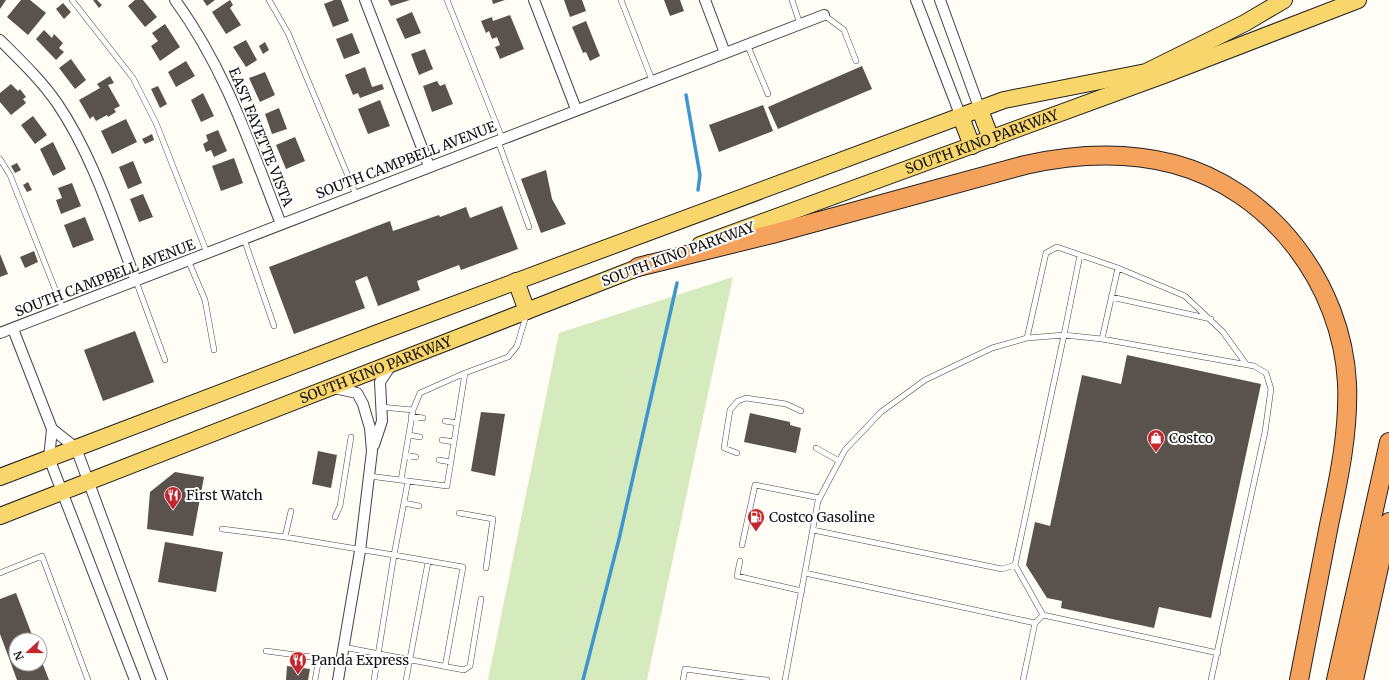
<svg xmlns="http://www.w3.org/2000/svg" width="1389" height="680" font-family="Merriweather,serif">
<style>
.green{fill:#d5ebbd}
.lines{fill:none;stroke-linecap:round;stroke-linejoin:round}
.stream{stroke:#3f96cf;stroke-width:3.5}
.building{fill:#5a524d}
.service-casing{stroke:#444;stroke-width:6}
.minor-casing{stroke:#444;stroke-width:12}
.primary-casing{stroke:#222;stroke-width:18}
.motorway-casing{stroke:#222;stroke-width:20}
.service{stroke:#fff;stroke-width:5}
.minor{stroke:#fff;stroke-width:10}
.primary{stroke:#f9d66b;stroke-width:16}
.motorway{stroke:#f5a25d;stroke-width:18}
.labels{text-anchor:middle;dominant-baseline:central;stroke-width:4;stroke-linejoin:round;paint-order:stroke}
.street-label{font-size:14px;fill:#111;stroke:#fff}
.poi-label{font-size:14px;fill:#111;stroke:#fff;text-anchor:start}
</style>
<rect width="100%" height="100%" fill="#fffdf5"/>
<!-- green -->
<path class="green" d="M733,277L647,680H488L559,333Z"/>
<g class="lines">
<!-- stream -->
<path class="stream" d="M686,95L700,175L698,190
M583,680L619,539L677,283"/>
</g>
<!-- building -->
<path class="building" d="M0,0H6L0,9Z
M21,0H30L46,13L28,35L7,17Z
M93,0H97L102,5L99,8Z
M135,0H143L157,17L145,27L128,6Z
M203,0H215L207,6Z
M230,0L233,5L230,8L241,25L226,34L212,12Z
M334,0H341L349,21L333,27L324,4Z
M388,0H410L391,6Z
M492,0H505L493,4Z
M564,0H582L586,11L570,17Z
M664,0H680L684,11L670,16Z
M63,3L71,12L64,19L56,9Z
M412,12L421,33L405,39L396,19Z
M510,15L524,49L500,59L495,47L500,45L497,37L492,39L489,31L486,33L481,21L492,17L493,21Z
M586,21L600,56L590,61L586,52L583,53L572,27Z
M165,24L180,47L160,61L151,46L158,41L152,33Z
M44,30L52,38L54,34L63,43L59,48L64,52L56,60L36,39Z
M352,33L360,53L344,59L336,39Z
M246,40L257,60L246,67L233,47Z
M265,42L269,50L263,54L259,46Z
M425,49L433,69L419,75L411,54Z
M71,59L86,80L75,89L59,68Z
M186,61L195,76L176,87L168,72Z
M862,66L872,89L778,129L768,107Z
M365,67L372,87L382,84L384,89L360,98L358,93L353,95L345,75Z
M265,72L275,95L260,102L249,78Z
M110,76L114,83L108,85L120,106L114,109L116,112L108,117L107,115L96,121L93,116L90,119L79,100L100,88L97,84Z
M437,81L440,86L445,84L453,104L432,112L423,86Z
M11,84L18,91L20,89L26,97L23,99L26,103L11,115L0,102V93Z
M158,86L167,104L160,108L151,89Z
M203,93L214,116L201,122L191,100Z
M380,100L390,126L368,134L358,109Z
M763,105L773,131L719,152L709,125Z
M279,108L287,129L272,134L265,114Z
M33,116L47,135L35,144L21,125Z
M126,119L137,142L112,154L101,131Z
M218,130L227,151L214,157L211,150L206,152L203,144L208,141L206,135Z
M152,134L154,140L145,144L142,139Z
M295,137L305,161L286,169L276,145Z
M53,142L66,169L53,176L40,149Z
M234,158L243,183L221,191L212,166Z
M133,161L142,183L128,189L119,167Z
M17,163L21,170L15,173L11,166Z
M546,170L552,199L566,224L541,233L521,179Z
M28,182L32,190L27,192L23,185Z
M72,183L81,206L61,214L56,200L62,198L58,188Z
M143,194L153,217L139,222L130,199Z
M502,206L518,249L461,270L459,265L417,281L420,290L378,306L367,276L355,281L365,308L294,334L269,267L390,221L393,231L439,215L440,217L466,207L470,218Z
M85,217L94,240L73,248L64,225Z
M34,251L38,262L25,268L20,257Z
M0,254L8,274L0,277Z
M135,331L154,382L103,401L84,350Z
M1127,355L1261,384L1211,618L1159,607L1154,628L1061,608L1062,601L1047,598L1026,565L1035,522L1050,526L1082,375L1121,384Z
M481,412L505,414L495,476L471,471Z
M750,413L790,422V425L801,428L796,453L744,442Z
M318,451L337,455L331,488L312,484Z
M175,472L204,477L193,536L147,529L150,492Z
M165,542L223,552L216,592L158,582Z
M16,593L34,640H16V664H40V657L49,680H17L0,634V599Z
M287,666L310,669L308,680H286Z"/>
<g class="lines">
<!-- service casing -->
<g class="service-casing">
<path id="service" d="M72,0L133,78L156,123L207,253
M269,0L288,33L356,195
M447,0L502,138
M621,0L652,80
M792,0L800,24
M824,15L844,30L856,61
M747,44L768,94
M498,141L529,227
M0,159L10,175L63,309
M244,239L274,326
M1080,255L1064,335L1102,339L1254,366L1266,373L1271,389L1265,432L1211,680
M188,260L205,300L214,350
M136,281L165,360
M1111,297L1211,319
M1027,338L1046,253L1057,247L1118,268L1185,296L1223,332L1246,364
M1102,339L1118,268
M381,407L413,410
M411,416L423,418
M445,421L457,423
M409,435L420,437
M442,440L454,442
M816,448L839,461
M737,453L724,448L730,410L738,401L746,398L786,404L801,411
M405,455L416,457
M439,460L451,462
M369,476L447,486L465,373L508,357L517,346L526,316
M401,480L413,410L420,393L465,373
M408,481L394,555L463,567L445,667
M404,503L419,506
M459,513L493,519L486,568
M335,517L340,506L351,437
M222,529L285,537L394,555L374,680
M813,530L1002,569L1015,565
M285,537L291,511
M742,545L755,485L820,498
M740,561L737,576L802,591
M0,573L42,556L88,680
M805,573L1035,623
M343,647L464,670L470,666L481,599
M266,651L319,658L315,680
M406,680L428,562
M683,680L685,669L750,678
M750,680V678L767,680
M785,680L818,501L845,450L881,412L925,380L992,348L1027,338L1064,335L1015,565L1043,615L1218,653
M1023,680L1035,623L1043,615"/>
</g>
<!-- minor casing -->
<g class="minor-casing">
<path id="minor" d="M175,0C226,70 250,145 281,224
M365,0L429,166
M534,0L576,109
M705,0L725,53
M916,0L961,117
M940,0L980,110
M0,40C20,60 41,80 57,103C93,156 113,221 136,281
M13,329L52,429L76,448L162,680
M0,333L824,15
M334,388L357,393L363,404L370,428L372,451L360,551L338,680
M52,429L49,458L135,680
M374,445L382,421L380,382L392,364"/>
</g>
<!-- primary casing -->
<g class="primary-casing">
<g id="primary">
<path d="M980,110L991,139"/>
<path d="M961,117L972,146"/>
<path id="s1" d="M700,245L1164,75L1358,0"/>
<path d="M516,281L527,311"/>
<path d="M0,477L383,331L1004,100L1146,72L1245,23L1284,0"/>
<path id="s2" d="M0,516L650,263"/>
</g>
</g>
<!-- motorway casing -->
<g class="motorway-casing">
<path id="motorway" d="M638,267L772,234L1025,165C1074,154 1124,151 1174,164C1271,190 1342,284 1347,383C1349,431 1339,478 1329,525C1319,577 1309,628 1299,680
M1336,680L1389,442
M1354,680L1389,522"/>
</g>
<!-- service -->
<use href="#service" class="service"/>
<!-- minor -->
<use href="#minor" class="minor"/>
<!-- primary -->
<use href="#primary" class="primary"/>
<!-- motorway -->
<use href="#motorway" class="motorway"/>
</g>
<!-- icons -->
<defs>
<g id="shop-pin" transform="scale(0.9)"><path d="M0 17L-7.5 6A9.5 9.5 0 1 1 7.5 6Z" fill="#c4262e" stroke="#fff"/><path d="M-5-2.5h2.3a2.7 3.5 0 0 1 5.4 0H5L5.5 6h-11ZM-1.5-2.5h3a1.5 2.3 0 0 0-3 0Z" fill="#fff"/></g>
<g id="restaurant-pin" transform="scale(0.9)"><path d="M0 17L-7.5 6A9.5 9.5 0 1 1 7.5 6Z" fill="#c4262e" stroke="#fff"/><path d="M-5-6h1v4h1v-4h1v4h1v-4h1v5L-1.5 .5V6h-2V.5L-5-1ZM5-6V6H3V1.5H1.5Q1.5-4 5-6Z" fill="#fff"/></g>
<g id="fuel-pin" transform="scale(0.9)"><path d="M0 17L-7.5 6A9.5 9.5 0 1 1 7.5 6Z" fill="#c4262e" stroke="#fff"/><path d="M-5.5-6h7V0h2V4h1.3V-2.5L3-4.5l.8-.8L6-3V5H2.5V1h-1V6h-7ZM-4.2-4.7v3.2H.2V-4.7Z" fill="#fff"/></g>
</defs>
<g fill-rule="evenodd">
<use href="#shop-pin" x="1156" y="438"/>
<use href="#restaurant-pin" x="173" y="495"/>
<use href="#fuel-pin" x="756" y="517"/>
<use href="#restaurant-pin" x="298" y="660"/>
</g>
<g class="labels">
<!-- street labels -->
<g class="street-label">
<text transform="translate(261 137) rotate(68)">EAST FAYETTE VISTA</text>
<text stroke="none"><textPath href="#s1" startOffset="300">SOUTH KINO PARKWAY</textPath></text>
<text transform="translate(406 160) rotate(-21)">SOUTH CAMPBELL AVENUE</text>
<text transform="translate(678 254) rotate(-20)">SOUTH KINO PARKWAY</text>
<text transform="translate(105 278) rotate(-21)">SOUTH CAMPBELL AVENUE</text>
<text stroke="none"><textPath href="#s2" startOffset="403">SOUTH KINO PARKWAY</textPath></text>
</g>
<!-- poi labels -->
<g class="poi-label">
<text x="1169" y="438">Costco</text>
<text x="186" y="495">First Watch</text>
<text x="769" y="517">Costco Gasoline</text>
<text x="311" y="660">Panda Express</text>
</g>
</g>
<!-- north arrow -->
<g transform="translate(28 652) rotate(249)"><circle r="19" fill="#ffffff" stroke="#a0a0a0"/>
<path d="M0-3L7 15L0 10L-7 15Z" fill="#c4262e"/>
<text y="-6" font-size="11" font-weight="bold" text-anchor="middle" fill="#111111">N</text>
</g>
</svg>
